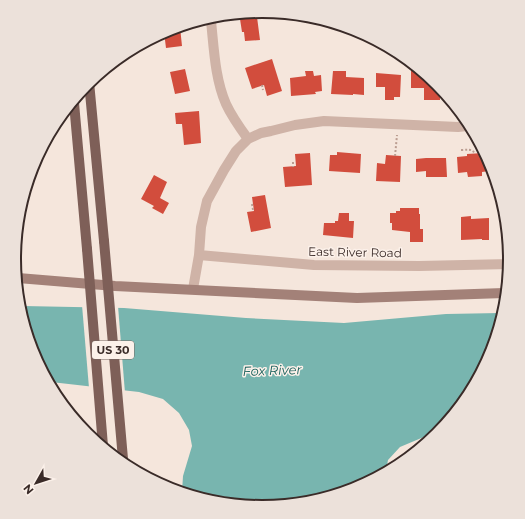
<svg xmlns="http://www.w3.org/2000/svg" width="525" height="519" font-family="Montserrat,sans-serif">
<style>
.water{fill:#78b5af}
.pier{fill:#f5e6dc}
.building{fill:#d24d3d}
.lines{fill:none;stroke-linecap:round;stroke-linejoin:round}
.path{stroke:#bb9d91;stroke-width:2;stroke-dasharray:2 2;stroke-linecap:butt}
.street{stroke:#cfb3a7;stroke-width:10}
.secondary{stroke:#a38178;stroke-width:10}
.primary{stroke:#7e5f58;stroke-width:10}
.primary-bridge{stroke:#7e5f58;stroke-width:10}
.labels{text-anchor:middle;dominant-baseline:central;stroke-width:3;stroke-linejoin:round;paint-order:stroke}
.shield{fill:#fcf1ea;stroke:#746662;stroke-width:1}
.shield-label{font-size:11px;font-weight:bold;fill:#3a2b28}
.street-label{font-size:12px;fill:#3a2b28;stroke:#fcf1ea}
.water-label{font-size:13px;font-style:italic;fill:#19605b;stroke:#fcf1ea}
.rim{fill:none;stroke:#3a2b28;stroke-width:2}
</style>
<rect width="100%" height="100%" fill="#f5e6dc"/>
<!-- water -->
<path class="water" d="M23,306L124,308L246,318L344,323L446,314L500,313L492,355L441,431H438L400,447L388,460L386,470L357,489L262,508L182,492L183,476L192,446L189,430L179,413L163,399L139,392L51,382L33,354Z"/>
<!-- pier -->
<path class="pier" d="M82,305L118,306L125,393L89,388Z"/>
<!-- building -->
<path class="building" d="M257,17L260,40L245,41L244,32H242L240,19Z
M180,27L182,46L166,48L164,32L168,30Z
M272,59L282,91L267,96L264,85L252,89L245,68Z
M411,68H414L438,84L440,86V100H424V88H411Z
M185,69L190,91L175,94L170,72Z
M305,71H313L314,76L321,75L322,91L315,92L316,94L291,96L290,78L306,76Z
M333,71H346V77L364,78V95L353,94V95L331,94Z
M376,73L401,75L400,97H394V100H385V87H376Z
M199,111L201,143L184,145L182,124H176L175,113Z
M337,152L361,154L360,173L329,171L330,155H337Z
M310,153L312,185L285,187L283,167L296,166L295,154Z
M483,153V155H486L489,160V171L482,172V176L468,177L467,172L458,173L457,157L467,156V154Z
M386,155L401,156L400,182L376,181L377,163L385,164Z
M426,158H446L447,177H426V171L416,172V159Z
M154,175L167,182L160,198L169,203L163,214L152,208L154,206L141,199Z
M265,195L271,228L251,232L247,212L254,211L252,197Z
M400,208H419V214H420V229H423V242H410V232L392,230V223H390V213H396V211H400Z
M339,213H349V221H354L353,238L323,235L324,223H335V221H338Z
M471,216V219L489,218V240H482V239L461,240V217Z"/>
<g class="lines">
<!-- path -->
<path class="path" d="M262,85L263,90
M461,150C467,150 472,148 475,154
M395,156L397,135
M293,162V167
M252,204L253,210H254"/>
<!-- street -->
<path class="street" d="M211,21C214,49 215,79 226,104C232,117 240,128 248,139
M199,255L314,265L419,266L510,264
M193,289L199,255L201,227L207,201L224,170L236,151L248,139L261,133L271,131L295,125L324,121L458,127L467,126"/>
<!-- secondary -->
<path class="secondary" d="M18,278L115,286L357,298L504,293"/>
<!-- primary -->
<path class="primary" d="M89,82L104,241
M74,103L87,249"/>
<!-- primary-bridge -->
<path class="primary-bridge" d="M104,241L123,459
M87,249L103,446"/>
</g>
<g class="labels">
<!-- shield labels -->
<rect class="shield" x="92" y="341" width="42" height="18" rx="3"/>
<g class="shield-label">
<text x="113" y="350">US 30</text>
</g>
<!-- street labels -->
<g class="street-label">
<text transform="translate(355 252) rotate(1)">East River Road</text>
</g>
<!-- water labels -->
<g class="water-label">
<text transform="translate(272 370) rotate(-2)">Fox River</text>
</g>
</g>
<!-- crop -->
<path d="M0 0H525V519H0ZM21 259a241 241 0 1 1 482 0a241 241 0 1 1-482 0Z" fill="#ece1da" fill-rule="evenodd"/>
<path class="rim" d="M21 259a241 241 0 1 1 482 0a241 241 0 1 1-482 0Z"/>
<!-- north arrow -->
<g transform="translate(36 483) rotate(231)" stroke="#fcf1ea" stroke-width="3" paint-order="stroke">
<path d="M0-3L7 15L0 10L-7 15Z" fill="#3a2b28"/>
<text y="-6" font-size="11" font-weight="bold" text-anchor="middle" fill="#3a2b28">N</text>
</g>
</svg>
